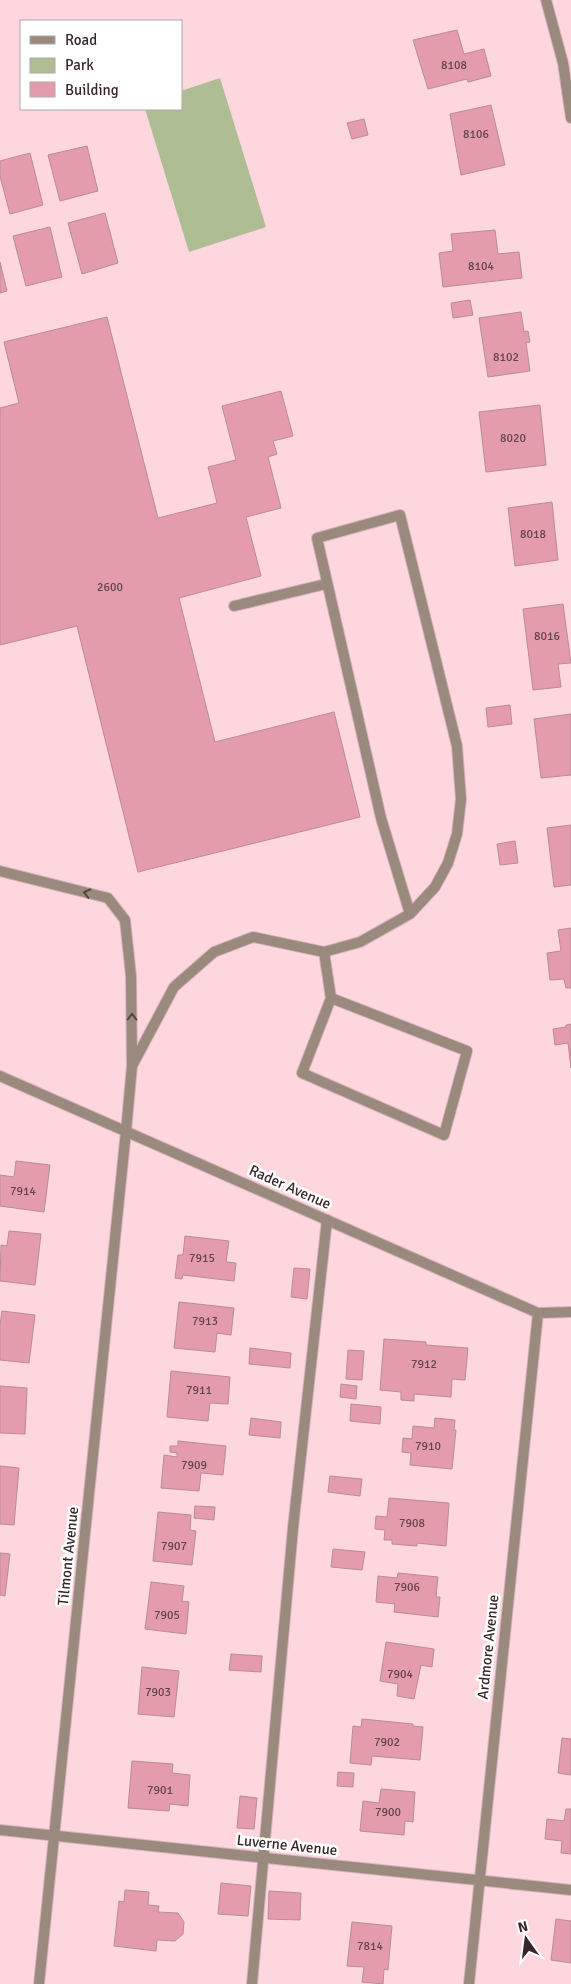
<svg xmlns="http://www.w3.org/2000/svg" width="571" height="1984" font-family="Signika,sans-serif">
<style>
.green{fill:#aebd93}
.building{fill:#e49cad;stroke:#b98b96}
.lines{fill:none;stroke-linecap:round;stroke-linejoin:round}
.service-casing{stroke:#d6b3ba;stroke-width:12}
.minor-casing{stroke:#d6b3ba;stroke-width:12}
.service{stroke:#998a7d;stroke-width:10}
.minor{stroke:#998a7d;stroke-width:10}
.oneway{stroke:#554443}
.labels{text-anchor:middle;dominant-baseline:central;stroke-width:5;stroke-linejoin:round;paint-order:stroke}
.number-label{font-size:12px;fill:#63444b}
.street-label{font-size:15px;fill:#38262a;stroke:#fff}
</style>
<rect width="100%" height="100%" fill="#fdd6de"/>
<!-- green -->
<path class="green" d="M220,78L266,227L189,252L145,109H181V91Z"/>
<!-- building -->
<path class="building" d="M457,30L464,54L484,49L491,76L468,82L467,79L428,89L413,40Z
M491,105L505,165L461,175L450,114Z
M364,119L368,135L352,139L347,123Z
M87,146L98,191L60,201L48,155Z
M30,153L43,205L10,214L0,176V161Z
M105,213L118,263L82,274L68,223Z
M50,227L62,277L26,286L13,236Z
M495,230L498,254L519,252L522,278L443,287L439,253L453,251L451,234Z
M0,262L7,291L0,293Z
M470,300L473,315L453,318L451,303Z
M521,312L524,332L528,331L530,342L526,343L530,371L488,377L479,318Z
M107,317L158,518L217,503L208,467L236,460L222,406L281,391L293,436L273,441L277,454L268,457L281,508L246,517L261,576L179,598L215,742L334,712L360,817L138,872L77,626L0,645V408L19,403L4,342Z
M540,405L546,465L486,472L479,412Z
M552,502L558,560L515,566L508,508Z
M563,604L571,663L558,664L561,687L533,690L523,609Z
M510,705L512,724L488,727L486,708Z
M571,714V775L541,778L534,719Z
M571,825V885L554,887L547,828Z
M515,841L518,863L500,865L497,844Z
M571,928V988H566L564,979L550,980L547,953L561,951L558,930Z
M571,1024V1068L568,1043L555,1045L553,1029L566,1027V1025Z
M16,1161L50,1165L44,1212L0,1206V1175L14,1177Z
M9,1231L41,1234L35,1285L0,1281L1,1245L7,1246Z
M185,1236L229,1241L226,1262L236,1263L234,1281L183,1275L182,1279L175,1278L178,1255H183Z
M294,1268L310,1269L307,1299L291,1297Z
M179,1302L234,1308L231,1335L217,1333L215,1352L174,1348Z
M2,1311L35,1315L29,1363L0,1360V1325Z
M384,1339L426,1342V1345L468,1348L465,1380L452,1379L451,1397L414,1394V1401L401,1400V1392L380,1390Z
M250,1348L291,1353L290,1368L249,1364Z
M348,1350L364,1351L362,1380L346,1379Z
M171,1371L230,1377L228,1404L210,1403L208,1421L167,1417Z
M341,1384L357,1386L356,1399L340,1397Z
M0,1386L27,1388L25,1434L0,1433Z
M351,1404L381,1407L380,1424L350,1421Z
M251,1418L281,1422L280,1438L249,1435Z
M435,1418L455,1420L454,1430H456L452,1469L410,1465L411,1453L402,1452L403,1438L412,1439L413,1426L434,1428Z
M178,1441L226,1446L223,1475L201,1473L199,1491L161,1488L164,1455L177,1457V1453L170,1452V1446H178Z
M0,1466L19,1468L14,1525L0,1524Z
M330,1476L362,1479L360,1496L328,1492Z
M389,1498L449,1503L446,1546L417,1543V1546L392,1544V1540H384L385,1530L375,1529L376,1516L387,1517Z
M195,1506L215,1507L214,1520L194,1518Z
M158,1512L191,1515L190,1530L196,1531L192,1565L153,1561Z
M333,1549L365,1552L362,1570L331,1567Z
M0,1553L10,1554L5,1596L0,1595Z
M398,1573L438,1577L436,1597H440L438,1617L394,1612L395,1604L376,1602L378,1576L397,1578Z
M151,1582L184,1586L182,1601L189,1602L186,1634L145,1629Z
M386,1642L434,1649L432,1667L421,1665L414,1699L397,1696L398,1684L380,1681Z
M231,1654L262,1656L261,1672L229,1670Z
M142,1667L179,1671L174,1717L138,1714Z
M362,1719L413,1724V1726L423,1727L420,1760L372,1756L371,1765L350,1763L353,1726L361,1727Z
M562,1738L571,1739V1775L558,1773Z
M132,1761L173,1764L172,1773L190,1775L188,1806L170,1804L169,1811L128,1808Z
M338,1772L354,1773L353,1787L337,1786Z
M381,1789L415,1792L413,1822L405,1821L404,1835L360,1831L363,1801L379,1803Z
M240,1796L257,1798L254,1829L237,1828Z
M566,1809H571V1854L561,1853L562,1841L545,1839L547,1819L564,1821Z
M221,1883L251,1886L248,1916L218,1914Z
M125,1890L149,1892L148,1905L159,1906L158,1912L178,1913L184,1922L183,1934L175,1941L157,1940L156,1951L114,1946L119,1901L124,1902Z
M269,1891L301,1893L300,1920L268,1919Z
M556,1919L571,1921V1963L551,1960Z
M352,1922L392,1926L388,1970L384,1969L383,1984L362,1982L364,1967L347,1966Z"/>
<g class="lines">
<!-- service casing -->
<g class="service-casing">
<path id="service" d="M234,606L326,584
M0,871L108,898L125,920L131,976L132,1066L126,1131
M324,952L331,998
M331,998L467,1051L444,1135L302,1073Z
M132,1066L174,987L214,952L253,937L324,952L360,942L410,914L435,887L448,863L457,834L461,799L457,746L400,515L317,538L381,818L410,914
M252,1984L293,1528L327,1220"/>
</g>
<!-- minor casing -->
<g class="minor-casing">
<path id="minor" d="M546,0L563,63L571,118
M0,1076L538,1313L571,1312
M0,1830L571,1890
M39,1984L126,1131
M469,1984L538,1313"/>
</g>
<!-- service -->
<use href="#service" class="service"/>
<!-- minor -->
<use href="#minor" class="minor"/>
</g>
<!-- one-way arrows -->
<defs><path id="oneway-chevron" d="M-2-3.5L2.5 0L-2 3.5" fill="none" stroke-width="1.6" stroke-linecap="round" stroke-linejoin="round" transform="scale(1.25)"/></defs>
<g class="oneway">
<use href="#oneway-chevron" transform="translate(87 893) rotate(-166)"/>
<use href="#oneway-chevron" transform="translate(132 1017) rotate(-90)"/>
</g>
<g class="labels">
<!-- number labels -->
<g class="number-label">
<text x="454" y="65">8108</text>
<text x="476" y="134">8106</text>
<text x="481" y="266">8104</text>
<text x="506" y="357">8102</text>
<text x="513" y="438">8020</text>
<text x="533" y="534">8018</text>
<text x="110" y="587">2600</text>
<text x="547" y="636">8016</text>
<text x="23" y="1191">7914</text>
<text x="202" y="1258">7915</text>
<text x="205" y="1321">7913</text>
<text x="424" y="1364">7912</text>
<text x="199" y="1390">7911</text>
<text x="428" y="1446">7910</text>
<text x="194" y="1465">7909</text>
<text x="412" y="1523">7908</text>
<text x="174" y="1546">7907</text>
<text x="407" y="1587">7906</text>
<text x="167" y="1615">7905</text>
<text x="400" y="1674">7904</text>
<text x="158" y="1692">7903</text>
<text x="387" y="1742">7902</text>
<text x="160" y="1790">7901</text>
<text x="388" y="1812">7900</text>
<text x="370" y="1946">7814</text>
</g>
<!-- street labels -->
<g class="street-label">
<text transform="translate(290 1187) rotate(24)">Rader Avenue</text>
<text transform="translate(68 1556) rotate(-84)">Tilmont Avenue</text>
<text transform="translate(488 1647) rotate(-84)">Ardmore Avenue</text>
<text transform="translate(287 1845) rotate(6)">Luverne Avenue</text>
</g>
</g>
<!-- legend -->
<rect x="20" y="20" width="162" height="90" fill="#ffffff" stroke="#afa8aa"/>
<rect x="30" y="36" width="25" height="8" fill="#998a7d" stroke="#afa8aa"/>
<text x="65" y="45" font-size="15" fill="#38262a">Road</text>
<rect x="30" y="58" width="25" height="15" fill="#aebd93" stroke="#afa8aa"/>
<text x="65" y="70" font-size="15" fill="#38262a">Park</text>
<rect x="30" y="82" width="25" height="15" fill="#e49cad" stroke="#afa8aa"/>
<text x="65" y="95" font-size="15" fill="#38262a">Building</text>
<!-- north arrow -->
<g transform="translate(526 1939) rotate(346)" stroke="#ffffff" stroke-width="4" paint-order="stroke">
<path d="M0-4L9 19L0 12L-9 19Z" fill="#38262a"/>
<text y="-8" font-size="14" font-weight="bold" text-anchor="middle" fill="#38262a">N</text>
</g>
</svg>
